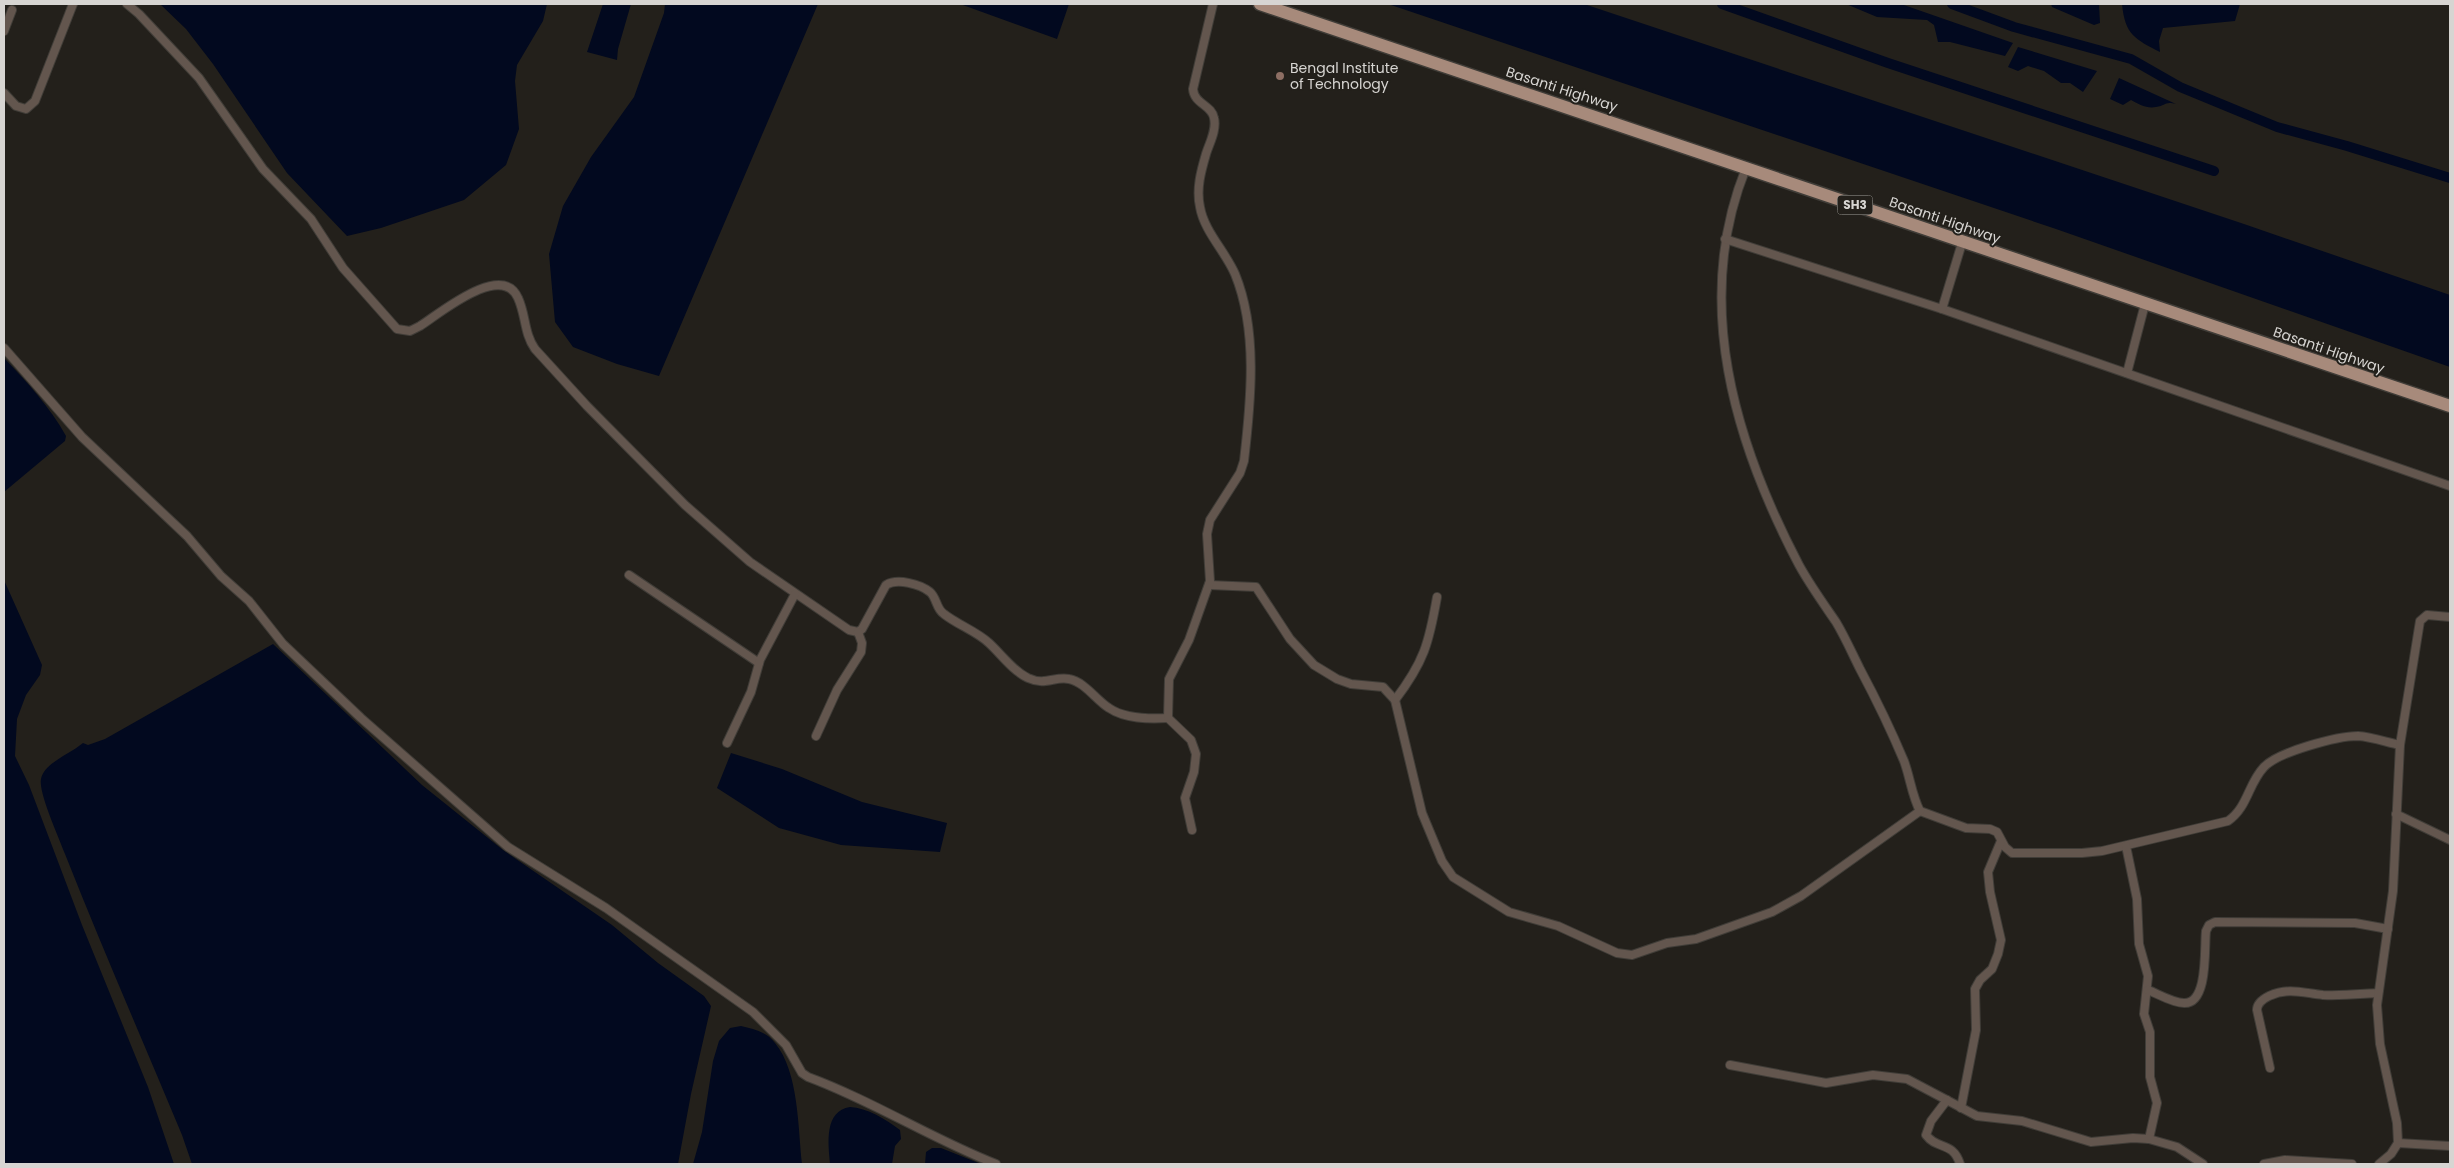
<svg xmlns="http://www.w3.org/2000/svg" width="2454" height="1168" font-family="Poppins,sans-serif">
	<rect width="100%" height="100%" fill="#23201b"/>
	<g fill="#02091f">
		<path d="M160,4h387l-4,17 -26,44 -2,16 4,48 -13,36 -42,35 -83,28 -34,8 -60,-63 -74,-109 -27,-35z"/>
		<path d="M603,4h28l-13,45 -1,11 -30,-8z"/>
		<path d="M665,4h153l-159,372 -42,-12 -44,-17 -18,-25 -6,-68 14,-48 28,-49 43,-60 30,-84z"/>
		<path d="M960,4h109l-12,35z"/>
		<path d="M1388,4h196l660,220 206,71v72l-394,-138z"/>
		<path d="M1846,4h55l112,39 -8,13 -55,-14h-12l-4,-17 -7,-5 -50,-3z"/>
		<path d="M2051,4h48l1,19 -6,2 -42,-18z"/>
		<path d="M2122,4h118l-5,17 -72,7 -4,13 1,11c-25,-13 -35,-17 -38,-48z"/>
		<path d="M2018,47l79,24 -14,21 -13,-9h-9l-17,-12 -16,-5 -10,5 -10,-4z"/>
		<path d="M2119,78l57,26c-12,-3 -10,2 -20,3 -9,2 -18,-3 -25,-7l-8,5 -13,-6z"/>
		<path d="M4,358c23,24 46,49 62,78l-1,5 -61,51z"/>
		<path d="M4,580l38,85 -2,10 -14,20 -9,24 -2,37 14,29 53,140 66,162 26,77h-170z"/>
		<path d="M273,644l149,141 81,65 109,75 46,38 46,33 7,10 -20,88 -13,70h-486l-10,-29c-39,-94 -80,-187 -117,-281 -5,-14 -27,-62 -24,-75 3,-16 29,-25 42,-36l5,2 17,-6z"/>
		<path d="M731,753l51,16 80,33 85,21 -7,29 -99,-7 -62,-17 -62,-40z"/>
		<path d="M741,1026c13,3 26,6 34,17 24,29 23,86 27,121h-109l9,-32 11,-71 6,-20 11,-13z"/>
		<path d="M850,1107c17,1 36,12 50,23l1,9 -6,7 -3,18h-62c-2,-21 -6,-53 20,-57z"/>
		<path d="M932,1148h9l40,16h-56l1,-12z"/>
	</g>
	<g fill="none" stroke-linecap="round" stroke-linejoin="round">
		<g stroke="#02091f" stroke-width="10">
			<path d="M1722,4l166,59 326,108"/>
			<path d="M1952,4l62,23 117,32 49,28 97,40 70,19 103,32"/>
		</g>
		<g stroke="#403d38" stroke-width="10">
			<g id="street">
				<path d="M127,4l12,10 60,64 64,91 48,50 32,49 54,61 13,2 10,-5c19,-12 82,-65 98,-28 8,17 6,36 17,51l52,57 98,99 65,57 99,68 9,2 4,-3 24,-44c11,-7 34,-1 44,7 7,6 6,17 14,22 14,11 32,17 45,29 13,12 23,27 39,35 17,8 27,-2 41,1 16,3 27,21 40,29 16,11 40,11 59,10"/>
				<path d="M4,31l8,-21"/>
				<path d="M4,93l12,13 10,3 9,-8 38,-97"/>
				<path d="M1746,168c-54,134 -11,275 53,397 11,20 24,38 37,57 9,15 16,31 24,47 16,30 31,61 44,92 6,16 8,35 16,50l46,17 24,1 7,3 8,15 7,6h70l20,-2 126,-30c20,-14 20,-37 36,-54 14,-15 73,-31 94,-31 14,1 28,6 42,9"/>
				<path d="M1725,239l217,70 508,177"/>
				<path d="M1942,309l20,-66"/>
				<path d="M4,348l78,89 105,99 34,40 28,25 34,43 78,74 147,129 98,61 147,104 33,33 16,28 6,4c65,24 124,62 188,87"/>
				<path d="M2127,373l18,-69"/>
				<path d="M629,575l130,88"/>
				<path d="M1209,585l47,2 34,52 24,26 23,14 14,5 32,3 12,13 27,113 20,48 11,16 56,35 49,14 59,27 15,2 35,-12 29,-4 76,-27 29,-16 119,-85"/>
				<path d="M1395,700c29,-38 34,-57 42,-103"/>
				<path d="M816,736l21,-46 24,-38 1,-9 -4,-11"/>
				<path d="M727,743l24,-51 9,-32 35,-66"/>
				<path d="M2396,814l54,26"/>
				<path d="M1192,830l-7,-32 9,-26 2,-18 -5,-14 -23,-22 1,-39 20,-39 21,-59 -3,-47 3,-14 30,-47 4,-12c7,-60 14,-131 -9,-187 -10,-23 -31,-43 -35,-67 -4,-18 1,-36 6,-53 3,-10 11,-24 8,-36 -2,-13 -20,-14 -21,-29l20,-85"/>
				<path d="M2126,846l11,53 2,45 9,32 -4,38 6,18v45l7,26 -8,36"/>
				<path d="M2148,990c10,4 25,13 36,13 25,1 20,-57 22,-72l3,-6 6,-3 140,1 33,6"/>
				<path d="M1730,1065l96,18 47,-8 34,4 70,37 45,5 69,21 42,-4 16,1 28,8 26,17"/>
				<path d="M2270,1068l-13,-58c0,-7 6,-11 12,-14 20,-9 34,-3 54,-1 18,1 37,-1 55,-2"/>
				<path d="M1947,1100l-16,21 -5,14c11,15 27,6 34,29"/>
				<path d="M1961,1108l15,-78 -1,-41 5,-9 12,-11 6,-15 3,-14 -11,-48 -2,-20 13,-31"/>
				<path d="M2398,1143l52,3"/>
				<path d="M2264,1164l21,-4 67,4"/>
				<path d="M2379,1164l12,-10 7,-11 -1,-20 -17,-79 -3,-39 16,-114 7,-146 20,-124 7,-6 23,2"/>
			</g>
		</g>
		<g stroke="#403d38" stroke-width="15">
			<path id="primary" d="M1260,4l1190,402"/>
		</g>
		<use href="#street" stroke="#63564e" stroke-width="8"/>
		<use href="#primary" stroke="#a78a7b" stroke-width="12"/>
	</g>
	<circle fill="#8d6e63" stroke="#23201b" stroke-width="2" cx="1280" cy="76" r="5"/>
	<g text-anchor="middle" stroke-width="4" stroke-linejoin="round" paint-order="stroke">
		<rect fill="#23201b" stroke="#a19f9b" stroke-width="1" x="1837.5" y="195.5" width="35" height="19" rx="4"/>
		<g font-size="12" font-weight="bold" fill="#d7d5d2">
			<text x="1855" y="209">SH3</text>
		</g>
		<g font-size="14" fill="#d7d5d2" stroke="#23201b" text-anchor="start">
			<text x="1290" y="73">Bengal Institute<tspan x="1290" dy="16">of Technology</tspan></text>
		</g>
		<g font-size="14" fill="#d7d5d2" stroke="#23201b">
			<text transform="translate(1562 89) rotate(18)" y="5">Basanti Highway</text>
			<text transform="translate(1945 220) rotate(19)" y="5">Basanti Highway</text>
			<text transform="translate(2329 350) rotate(19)" y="5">Basanti Highway</text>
		</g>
	</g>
	<rect width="2454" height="1168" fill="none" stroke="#d7d5d2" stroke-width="10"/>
</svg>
